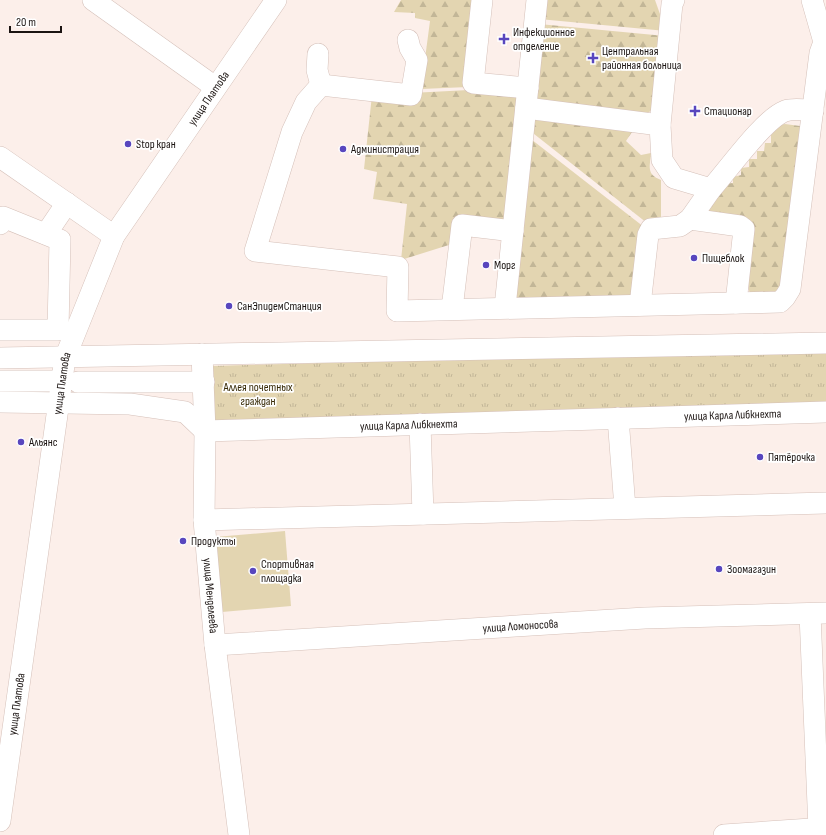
<svg xmlns="http://www.w3.org/2000/svg" width="826" height="835" font-family="'Sofia Sans Condensed',sans-serif">
	<defs>
		<pattern id="grass-tufts" width="24" height="20" patternUnits="userSpaceOnUse"><rect width="24" height="20" fill="#e3d5b1"/><path d="M3 7l-1-3M5 7V3M7 7l1-3M15 17l-1-3M17 17v-4M19 17l1-3" fill="none" stroke="#c2b697"/></pattern>
		<pattern id="forest-firs" width="22" height="20" patternUnits="userSpaceOnUse"><rect width="22" height="20" fill="#e3d5b1"/><path d="M5 1l3.5 6h-7zM16 11l3.5 6h-7z" fill="#c2b697"/></pattern>
	</defs>
	<rect width="100%" height="100%" fill="#fcefea"/>
	<path fill="url(#grass-tufts)" d="M826,350v58l-616,17v-59z"/>
	<g fill="url(#forest-firs)">
		<path d="M401,0h75l-8,87 -47,2 9,-68 -15,-3v-5l-21,-1z"/>
		<path d="M541,0h114l11,31 -127,-12z"/>
		<path d="M539,24l126,12 -9,71 -11,8 -111,-15z"/>
		<path d="M469,90l49,7 -10,125h-53l-3,22 -51,16 6,-56 -34,-5 4,-27 -13,-3 8,-74z"/>
		<path d="M536,117l98,12 -8,12 15,14 10,-2c-1,14 -5,21 10,27v41l-14,2 -118,-93z"/>
		<path d="M785,124l15,2 4,3 -20,155 -10,9h-24l-3,-8 7,-60 -2,-3 -43,-5 -5,-10 19,-23 10,-1v-6l8,-2v-7l8,-1v-8h8v-8h7l1,-8h6v-8l9,-10z"/>
		<path d="M527,136l117,91 -12,69 -117,4z"/>
	</g>
	<path fill="#e3d5b1" d="M285,531l6,75 -69,6 -7,-75z"/>
	<g fill="none" stroke-linecap="round" stroke-linejoin="round">
		<g stroke="#d5c0b9" stroke-width="22">
			<g id="minor">
				<path d="M93,0l122,87"/>
				<path d="M482,0l-9,83 55,5"/>
				<path d="M408,40l2,8 7,12 -6,35 -90,-10 -15,17 -14,30 -37,119 143,16 -1,44 383,-9 5,-5 5,-8 30,-236 4,-11 -12,-42"/>
				<path d="M318,54l-1,16 4,15"/>
				<path d="M526,108l134,17 2,35 12,18 37,11c17,-19 53,-70 74,-78 9,-3 20,-1 28,0"/>
				<path d="M660,125l12,-121 2,-4"/>
				<path d="M0,157l114,79"/>
				<path d="M690,219l50,7 4,3 -8,74"/>
				<path d="M0,224l3,-7 57,23 -2,90h-58"/>
				<path d="M46,234l21,-31"/>
				<path d="M640,305l8,-70 3,-6 29,-3 10,-7 21,-30"/>
				<path d="M505,307l32,-307"/>
				<path d="M452,309l10,-84 51,6"/>
				<path id="s1" d="M202,354l3,77 -1,89 11,125 24,190"/>
				<path d="M0,358l826,-15"/>
				<path d="M0,381h62"/>
				<path d="M78,382h126"/>
				<path id="s2" d="M0,402l130,2 55,8 20,19 621,-19"/>
				<path d="M618,418l7,90"/>
				<path d="M420,424l3,90"/>
				<path d="M204,520l622,-17"/>
				<path d="M810,614l9,215"/>
				<path id="s3" d="M215,645l430,-27 181,-5"/>
				<path id="s4" d="M0,821l65,-463 49,-122 162,-236"/>
				<path d="M724,835l102,-7"/>
			</g>
		</g>
		<use href="#minor" stroke="#fff" stroke-width="21"/>
	</g>
	<g fill="#5846be" stroke="#fff" stroke-width="1.5">
		<path d="M502 33h4v4h4v4h-4v4h-4v-4h-4v-4h4z"/>
		<path d="M591 52h4v4h4v4h-4v4h-4v-4h-4v-4h4z"/>
		<path d="M693 105h4v4h4v4h-4v4h-4v-4h-4v-4h4z"/>
		<circle cx="128" cy="144" r="4"/>
		<circle cx="343" cy="149" r="4"/>
		<circle cx="694" cy="258" r="4"/>
		<circle cx="486" cy="265" r="4"/>
		<circle cx="229" cy="306" r="4"/>
		<circle cx="21" cy="442" r="4"/>
		<circle cx="760" cy="457" r="4"/>
		<circle cx="183" cy="541" r="4"/>
		<circle cx="719" cy="569" r="4"/>
		<circle cx="253" cy="571" r="4"/>
	</g>
	<g text-anchor="middle" stroke-width="3.5" stroke-linejoin="round" paint-order="stroke">
		<g font-size="12" fill="#1b1412" stroke="#fff" text-anchor="start">
			<text x="513" y="36">Инфекционное<tspan x="513" dy="14">отделение</tspan></text>
			<text x="602" y="55">Центральная<tspan x="602" dy="14">районная больница</tspan></text>
			<text x="704" y="115">Стационар</text>
			<text x="136" y="148">Stop кран</text>
			<text x="351" y="153">Администрация</text>
			<text x="702" y="262">Пищеблок</text>
			<text x="494" y="269">Морг</text>
			<text x="237" y="310">СанЭпидемСтанция</text>
			<text x="29" y="446">Альянс</text>
			<text x="768" y="461">Пятёрочка</text>
			<text x="191" y="545">Продукты</text>
			<text x="261" y="568">Спортивная<tspan x="261" dy="14">площадка</tspan></text>
			<text x="727" y="573">Зоомагазин</text>
		</g>
		<g font-size="12" fill="#1b1412" stroke="#fff">
			<text dy="4" stroke="none"><textPath href="#s4" startOffset="766">улица Платова</textPath></text>
			<text dy="4" stroke="none"><textPath href="#s4" startOffset="442">улица Платова</textPath></text>
			<text dy="4" stroke="none"><textPath href="#s2" startOffset="741">улица Карла Либкнехта</textPath></text>
			<text dy="4" stroke="none"><textPath href="#s2" startOffset="417">улица Карла Либкнехта</textPath></text>
			<text dy="4" stroke="none"><textPath href="#s1" startOffset="242">улица Менделеева</textPath></text>
			<text dy="4" stroke="none"><textPath href="#s3" startOffset="306">улица Ломоносова</textPath></text>
			<text dy="4" stroke="none"><textPath href="#s4" startOffset="118">улица Платова</textPath></text>
		</g>
		<g font-size="12" fill="#362905" stroke="#fff">
			<text x="258" y="391">Аллея почетных<tspan x="258" dy="14">граждан</tspan></text>
		</g>
	</g>
	<path d="M10 26v6h51v-6" fill="none" stroke="#1b1412" stroke-width="2"/>
	<text x="16" y="26" font-size="12" fill="#1b1412" stroke="#ffffff" stroke-width="3" paint-order="stroke">20 m</text>
</svg>
